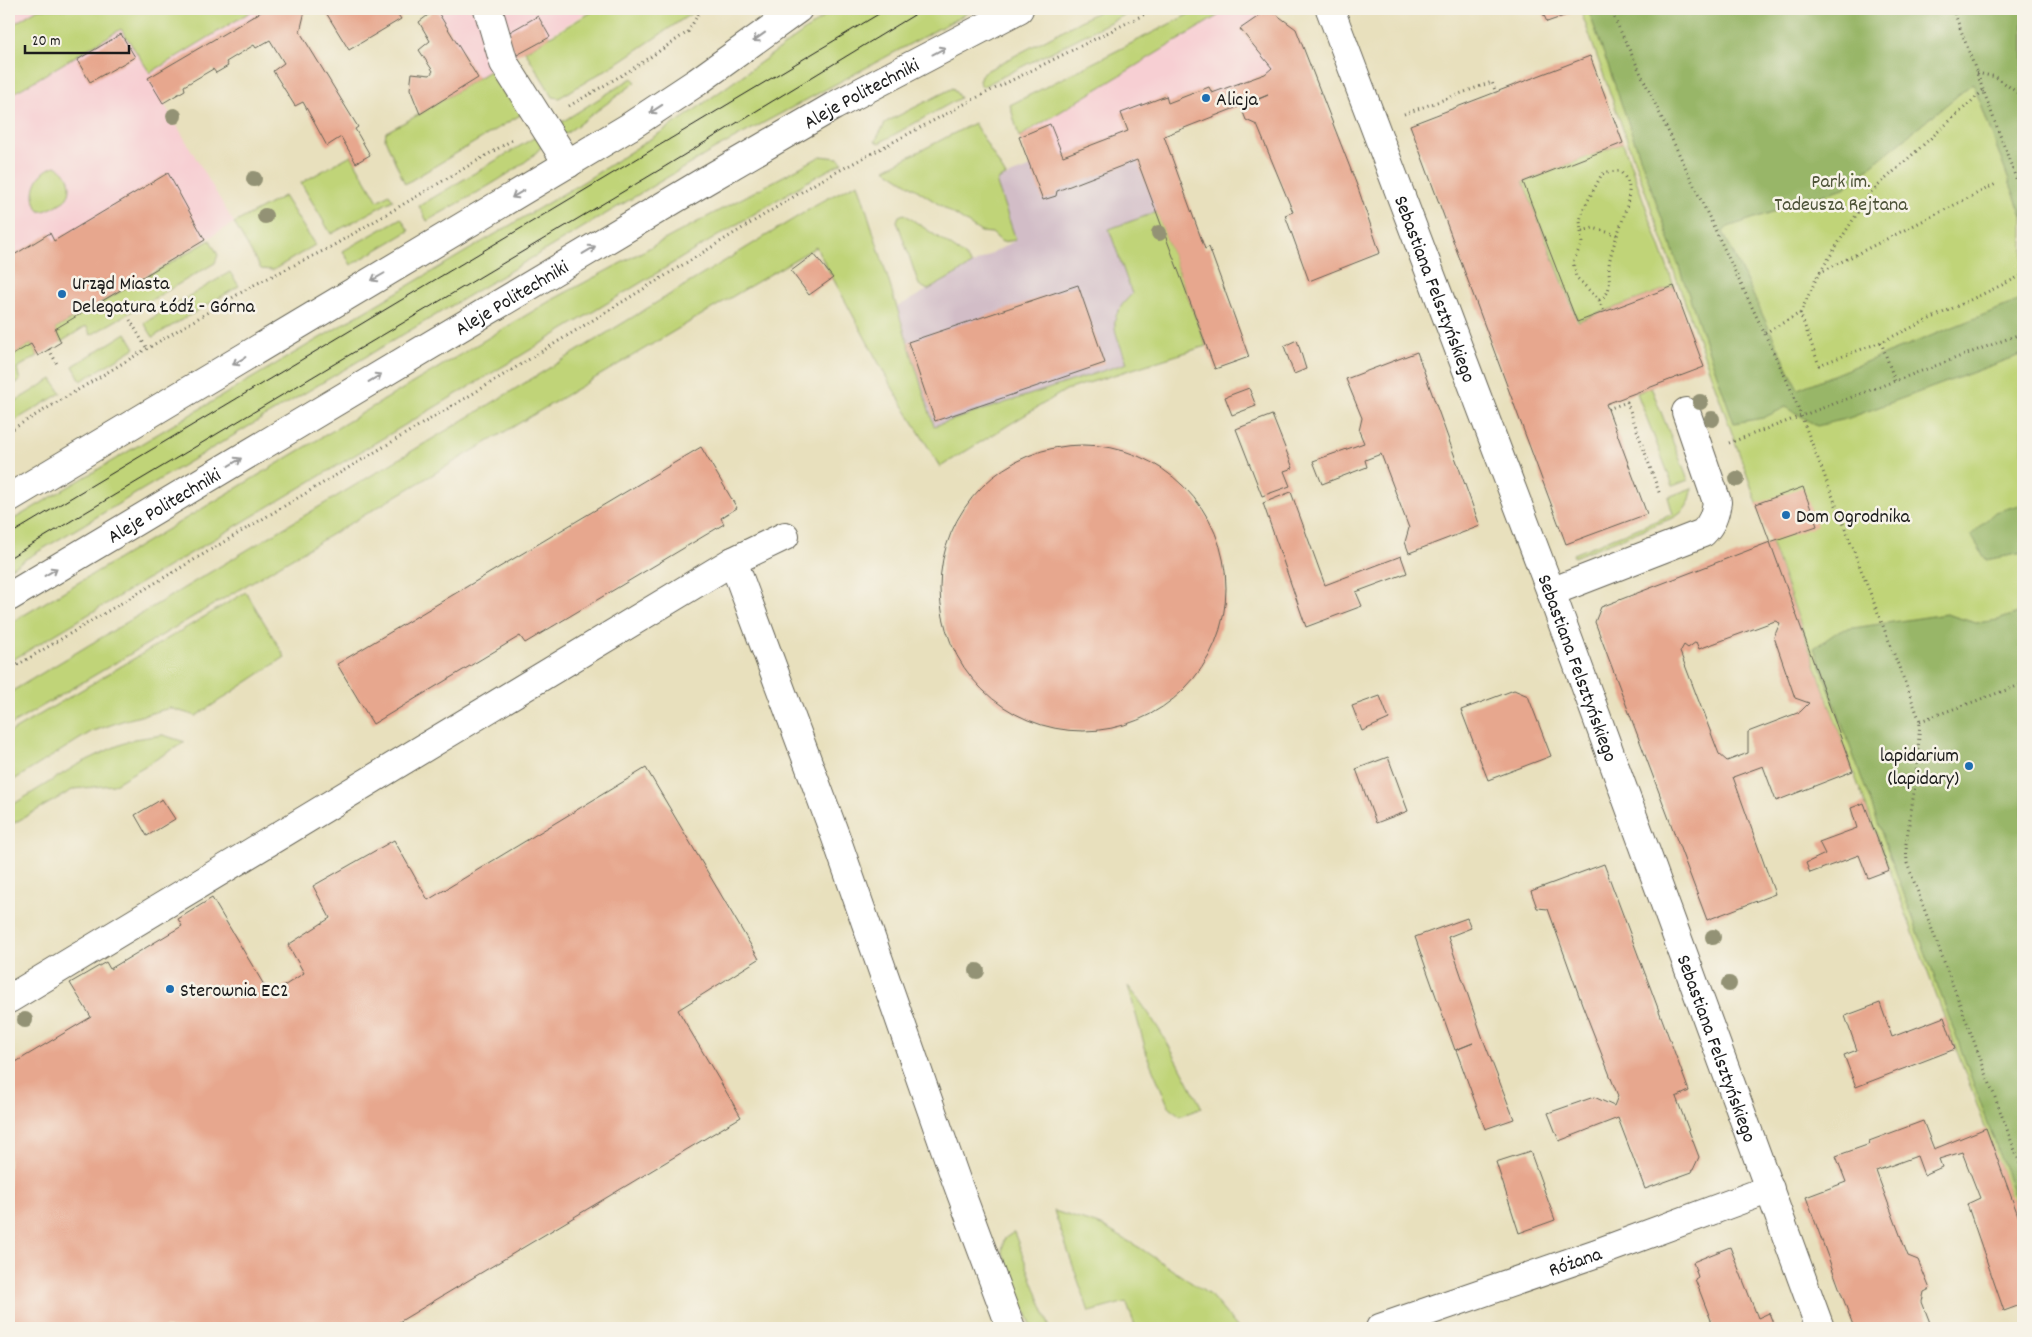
<svg xmlns="http://www.w3.org/2000/svg" width="2032" height="1337" font-family="Dekko,sans-serif">
	<rect width="100%" height="100%" fill="#f7f3e8"/>
	<filter id="ink" filterUnits="userSpaceOnUse"><feTurbulence type="fractalNoise" baseFrequency=".02" numOctaves="2"/><feDisplacementMap in="SourceGraphic" scale="10" xChannelSelector="R" yChannelSelector="G"/><feConvolveMatrix kernelMatrix="1 2 1 2 8 2 1 2 1" color-interpolation-filters="sRGB"/></filter>
	<filter id="wash" filterUnits="userSpaceOnUse"><feTurbulence type="fractalNoise" baseFrequency=".0096" numOctaves="4" result="noise"/><feDisplacementMap in="SourceGraphic" scale="20" xChannelSelector="R" yChannelSelector="G"/><feGaussianBlur stdDeviation="1.12" result="paint"/><feColorMatrix in="noise" values="0 0 0 0 0 0 0 0 0 0 0 0 0 0 0 0 0 1.4 0 .05"/><feComposite in="paint" operator="in"/></filter>
	<g filter="url(#wash)">
		<rect width="100%" height="100%" fill="#e8e0bd"/>
		<g fill="#f7cfd3">
			<path d="M9,9h257l-117,69 85,145 -179,106 6,13 -23,14 -8,-12 -21,13z"/>
			<path d="M436,9h157l-115,69z"/>
			<path d="M1229,9h39l28,20 19,48 -136,53 -52,2 -96,36 -12,-31z"/>
		</g>
		<path fill="#d2bdc7" d="M1128,131l78,215 -140,44 -126,77 -51,-85 -29,-54 156,-88 -19,-56 2,-5z"/>
		<g fill="#c0d478" stroke="#6e784a">
			<path d="M38,9h217l-105,64 -29,-44 -112,67v-69z"/>
			<path d="M597,9h101l-76,51 -63,38 -6,-1 -28,-46z"/>
			<path d="M835,9h140l-260,140 -706,420v-47l576,-341 101,-65z"/>
			<path d="M1103,9h33l-154,78 -3,-6 2,-6 7,-5z"/>
			<path d="M1199,9h30l-210,128 -9,-32z"/>
			<path d="M1580,9h443v1220l-170,-458z"/>
			<path d="M494,68l28,46 -117,70 -20,-45 1,-7 34,-18z"/>
			<path d="M632,78l4,4 -72,53 -7,-10z"/>
			<path d="M953,88l7,10 -81,45 -4,-2 11,-19z"/>
			<path d="M974,123l32,53 -7,3 -2,5 19,56 -14,2 -10,-9 -11,-1 -96,-63z"/>
			<path d="M537,136l6,8c-12,22 -91,62 -116,77l-8,-15z"/>
			<path d="M1623,143l51,143 -96,35 -55,-139z"/>
			<path d="M351,155l27,46 11,-7 4,6 -62,34 -30,-51z"/>
			<path d="M821,156l17,2 5,4 -38,21 -293,178 -503,301v-38l541,-323z"/>
			<path d="M55,166c13,4 19,20 12,32 -3,4 -9,6 -13,9 -6,2 -9,5 -15,4 -11,-17 -3,-39 16,-45z"/>
			<path d="M858,183l76,243 193,-63c-11,-32 -23,-42 5,-69l-23,-65 48,-17 49,134 -140,44 -126,77 -51,-85 -73,-135 -807,479v-33l478,-287 341,-208z"/>
			<path d="M284,196l31,49 -42,25 -12,-1 -27,-46z"/>
			<path d="M904,214l60,41 8,10 -44,25 -9,-5 -22,-64 2,-5z"/>
			<path d="M401,218l8,13 -58,34 -8,-14z"/>
			<path d="M210,240l8,15 -3,8 -124,72 -5,-9 -25,16 -6,-13z"/>
			<path d="M230,272l9,14 -86,51 -9,-14z"/>
			<path d="M126,333l9,15 -54,33 -8,-15z"/>
			<path d="M31,344l7,12 -21,12 3,13 -11,6v-30z"/>
			<path d="M52,379l9,14 -52,31v-19z"/>
			<path d="M1651,387l37,93 -15,6 -36,-93z"/>
			<path d="M1692,488c-1,14 -6,22 -17,29l-101,40 -1,-3 100,-40 -5,-17z"/>
			<path d="M246,592l39,65 -89,59 -26,-8 -48,13 -31,11 -82,51v-50z"/>
			<path d="M163,735l22,7 -72,43 -39,4 -65,37v-19l68,-42 33,-16 24,-10z"/>
			<path d="M1128,986c31,37 52,80 74,122l-22,8 -12,-11 -20,-47z"/>
			<path d="M1054,1211l48,15 38,22 71,48 27,32h-102l-10,-26 -37,10z"/>
			<path d="M1014,1232l36,96h-18l-30,-77 2,-12z"/>
		</g>
		<g fill="#98b668" stroke="#5a6942">
			<path d="M1588,9h435v210l-50,-136 -129,105 -116,39 -5,5 75,157 225,-90v55l-174,64 -32,8 -31,-19 -23,11 -29,5z"/>
			<path d="M2023,504v49l-37,7 -15,-25 24,-23z"/>
			<path d="M2023,611v608l-209,-571 26,-18 106,-16 30,9 22,-3z"/>
		</g>
		<g id="blocks">
			<g fill="#e7a78e" fill-rule="evenodd">
				<path d="M266,9h128l7,10 -52,31 -24,-39h-20l-5,21 58,95 -3,2 15,26 -14,8 -15,-26 -14,9 -24,-44 -8,4 -22,-35 11,-8 -14,-23 -14,8 -2,-3 -28,17 2,4 -12,7 -3,-4 -29,17 1,4 -22,13 -15,-25z"/>
				<path d="M436,9l42,69 -58,36 -10,-25 2,-16 18,2 3,-4 -14,-21 11,-9 -11,-19z"/>
				<path d="M1269,9l27,20 62,159 22,65 -71,28 -24,-66 8,-3 -36,-87 -11,-5 -5,-13 27,-12 -104,41 41,113 4,-2 40,110 -34,12 -78,-209 -80,31 -1,5 -13,4 -24,-63 31,-13 13,32 65,-25 -7,-18 45,-17 2,7 41,-16 3,6 53,-19 7,-6 -32,-39z"/>
				<path d="M1541,9h39l1,1 -34,12z"/>
				<path d="M538,16l12,21 -33,18 -11,-21z"/>
				<path d="M121,34l14,23 -45,25 -13,-22z"/>
				<path d="M1590,56l33,87 -100,39 54,140 97,-36 30,81 -98,37 41,110 -81,30 -156,-419z"/>
				<path d="M168,173l37,67 -150,89 6,13 -23,14 -7,-12 -22,13v-99l41,-25 4,8z"/>
				<path d="M814,254l19,24 -24,17 -18,-24z"/>
				<path d="M1078,285l27,78 -170,58 -27,-79z"/>
				<path d="M1297,340l9,29 -12,5 -10,-28z"/>
				<path d="M1417,352l63,174 -71,27 -4,-11 4,-14 -28,-74 -16,6 2,7 -45,17 -9,-23 51,-18 -5,-12 3,-13 -16,-39z"/>
				<path d="M1249,388l7,18 -24,9 -7,-18z"/>
				<path d="M1272,415l21,53 -9,3 6,15 -28,10 -26,-67z"/>
				<circle cx="1083" cy="588" r="143"/>
				<path d="M701,447l36,61 -16,10 3,6 -199,119 -5,-7 -147,88 -36,-60z"/>
				<path d="M1803,487l14,39 -47,16 -14,-38z"/>
				<path d="M1291,492l34,93 76,-29 6,17 -51,19 6,14 -56,21 -43,-124z"/>
				<path d="M1770,542l83,229 -77,30 -13,-35 -30,11 42,117 -68,26 -112,-298 6,-15zM1775,621l5,2 -6,14 21,61 14,5 -9,9 -52,20v21l-21,8 -8,-7 -39,-102 4,-7 4,3 8,-6 3,7z"/>
				<path d="M1514,690l14,6 23,60 -63,24 -27,-70z"/>
				<path d="M1380,696l9,23 -27,12 -10,-25z"/>
				<path d="M1388,757l20,54 -32,12 -20,-54z"/>
				<path d="M646,768l113,191 -81,51 63,107 -352,211h-380v-262l82,-49 -21,-34 36,-21 4,7 72,-43 -4,-7 34,-21 58,97 34,-22 -16,-28 42,-27 -17,-32 81,-46 34,60z"/>
				<path d="M162,799l13,20 -28,17 -12,-21z"/>
				<path d="M1864,803l25,67 -21,8 -9,-23 -49,18 -4,-10 19,-9 -6,-12 38,-14 -6,-20z"/>
				<path d="M1604,864l85,227 -13,6 23,60 -7,15 -47,17 -27,-71 -59,23 -11,-28 46,-16 20,9 4,-10 -36,-92 -34,-95 -11,-1 -6,-17z"/>
				<path d="M1467,918l4,10 -23,9 35,102 31,80 -29,10 -29,-79 17,-7 -18,7 -40,-113z"/>
				<path d="M1880,1003l12,34 52,-20 11,32 -99,38 -12,-32 13,-5 -12,-34z"/>
				<path d="M1923,1121l11,28 52,-21 37,101v75l-19,7 -37,-107 13,-6 -18,-46 -23,7 3,8 -18,8 -7,-19 -41,15 32,85 10,4 12,29 -6,3 -2,10 10,26h-78l-48,-131 40,-15 -10,-26 34,-12 -1,-3z"/>
				<path d="M1530,1151l25,69 -36,13 -23,-71z"/>
				<path d="M1730,1247l28,71 11,-5 6,15h-61l-19,-49 3,-2 -5,-15z"/>
			</g>
		</g>
	</g>
	<g filter="url(#ink)">
		<use href="#blocks" fill-opacity="0" stroke="#636154" stroke-width="1"/>
		<g fill="none" stroke-linecap="round" stroke-linejoin="round">
			<g stroke="#636154" stroke-width="30">
				<g id="minor">
					<path d="M488,9l16,54 64,101"/>
					<path id="s1" d="M1330,9l221,583 269,736"/>
					<path d="M733,561l102,274 121,345 55,148"/>
					<path d="M1551,592l152,-59c9,-9 12,-18 14,-31l-31,-90"/>
					<path d="M9,999l724,-438 52,-25"/>
					<path id="s2" d="M1380,1328l217,-75 173,-64"/>
				</g>
			</g>
			<g stroke="#636154" stroke-width="30">
				<g id="major">
					<path d="M9,498l620,-371 68,-45 101,-73"/>
					<path id="s3" d="M9,597l696,-416 129,-75 185,-97"/>
				</g>
			</g>
			<g stroke="#636154" stroke-width="3" stroke-dasharray="1 4" stroke-linecap="butt">
				<path d="M1181,9h1"/>
				<path d="M1610,9l180,378 130,334 -4,58 -10,65 1,19 116,309"/>
				<path d="M1953,9l70,188"/>
				<path d="M1977,73l19,4 27,20"/>
				<path d="M569,106l60,-35 59,-39 13,-23"/>
				<path d="M1404,114l88,-32 4,11"/>
				<path d="M1582,231l11,-3 24,7"/>
				<path d="M1820,272l50,-79 114,-103"/>
				<path d="M1599,300c17,-8 7,-26 11,-41 5,-23 17,-44 19,-67 1,-9 -4,-15 -9,-21l-12,1 -6,2 -18,34 -4,12 2,23 -9,19 3,15 23,23 5,12"/>
				<path d="M1800,313l19,52 62,-23 142,-67"/>
				<path d="M130,320l17,29"/>
				<path d="M1765,333l35,-20 19,-40 179,-90"/>
				<path d="M1881,342l14,39"/>
				<path d="M49,349l8,15"/>
				<path d="M1608,409l19,-7 33,93"/>
				<path d="M9,431l243,-145 77,-38 185,-109"/>
				<path d="M1729,443l294,-110"/>
				<path d="M9,670l470,-280 337,-207 158,-84 181,-90"/>
				<path d="M1920,721l103,-37"/>
			</g>
			<use href="#minor" stroke="#fff" stroke-width="28"/>
			<use href="#major" stroke="#fff" stroke-width="28"/>
			<g stroke="#1c1c1c" stroke-width="1">
				<path d="M9,535l878,-526"/>
				<path d="M9,558l647,-386 268,-163"/>
			</g>
		</g>
		<g fill="#939274">
			<circle cx="174" cy="116" r="8"/>
			<circle cx="254" cy="179" r="8"/>
			<circle cx="265" cy="216" r="8"/>
			<circle cx="1159" cy="233" r="8"/>
			<circle cx="1700" cy="402" r="8"/>
			<circle cx="1712" cy="419" r="8"/>
			<circle cx="1737" cy="479" r="8"/>
			<circle cx="1713" cy="937" r="8"/>
			<circle cx="977" cy="971" r="8"/>
			<circle cx="1729" cy="984" r="8"/>
			<circle cx="25" cy="1020" r="8"/>
		</g>
		<defs><path id="oneway-shaft" d="M-6 0H5M1.5-3L5.5 0L1.5 3" fill="none" stroke-width="1.6" stroke-linecap="round" stroke-linejoin="round" transform="scale(1.25)"/></defs>
		<g stroke="#999">
			<use href="#oneway-shaft" transform="translate(759 37) rotate(144)"/>
			<use href="#oneway-shaft" transform="translate(939 51) rotate(-28)"/>
			<use href="#oneway-shaft" transform="translate(656 109) rotate(147)"/>
			<use href="#oneway-shaft" transform="translate(518 194) rotate(149)"/>
			<use href="#oneway-shaft" transform="translate(589 250) rotate(-31)"/>
			<use href="#oneway-shaft" transform="translate(378 277) rotate(150)"/>
			<use href="#oneway-shaft" transform="translate(239 361) rotate(149)"/>
			<use href="#oneway-shaft" transform="translate(375 378) rotate(-31)"/>
			<use href="#oneway-shaft" transform="translate(235 462) rotate(-31)"/>
			<use href="#oneway-shaft" transform="translate(51 572) rotate(-31)"/>
		</g>
	</g>
	<g fill="#1f6fb2" stroke="#f7f3e8" stroke-width="2">
		<circle cx="1206" cy="98" r="5"/>
		<circle cx="62" cy="294" r="5"/>
		<circle cx="1786" cy="515" r="5"/>
		<circle cx="1969" cy="766" r="5"/>
		<circle cx="170" cy="989" r="5"/>
	</g>
	<g text-anchor="middle" stroke-width="5" stroke-linejoin="round" paint-order="stroke">
		<g font-size="20" fill="#1c1c1c" stroke="#f7f3e8">
			<text dy="7" stroke="none"><textPath href="#s3" startOffset="990">Aleje Politechniki</textPath></text>
			<text dy="7" stroke="none"><textPath href="#s1" startOffset="299">Sebastiana Felsztyńskiego</textPath></text>
			<text dy="7" stroke="none"><textPath href="#s3" startOffset="585">Aleje Politechniki</textPath></text>
			<text dy="7" stroke="none"><textPath href="#s3" startOffset="180">Aleje Politechniki</textPath></text>
			<text dy="7" stroke="none"><textPath href="#s1" startOffset="704">Sebastiana Felsztyńskiego</textPath></text>
			<text dy="7" stroke="none"><textPath href="#s1" startOffset="1109">Sebastiana Felsztyńskiego</textPath></text>
			<text dy="7" stroke="none"><textPath href="#s2" startOffset="206">Różana</textPath></text>
		</g>
		<g font-size="20" fill="#1c1c1c" stroke="#f7f3e8" text-anchor="start">
			<text x="1216" y="105">Alicja</text>
			<text x="72" y="289">Urząd Miasta<tspan x="72" dy="23">Delegatura Łódź - Górna</tspan></text>
			<text x="1796" y="522">Dom Ogrodnika</text>
			<text x="1959" y="761" text-anchor="end">lapidarium<tspan x="1959" dy="23">(lapidary)</tspan></text>
			<text x="180" y="996">Sterownia EC2</text>
		</g>
		<g font-size="20" fill="#4d5338" stroke="#f7f3e8">
			<text x="1841" y="187">Park im.<tspan x="1841" dy="23">Tadeusza Rejtana</tspan></text>
		</g>
	</g>
	<rect width="2032" height="1337" fill="none" stroke="#f7f3e8" stroke-width="30"/>
	<path d="M25 45v8h104v-8" fill="none" stroke="#1c1c1c" stroke-width="2.5"/>
	<text x="32" y="45" font-size="15" fill="#1c1c1c" stroke="#f7f3e8" stroke-width="4" paint-order="stroke">20 m</text>
</svg>
